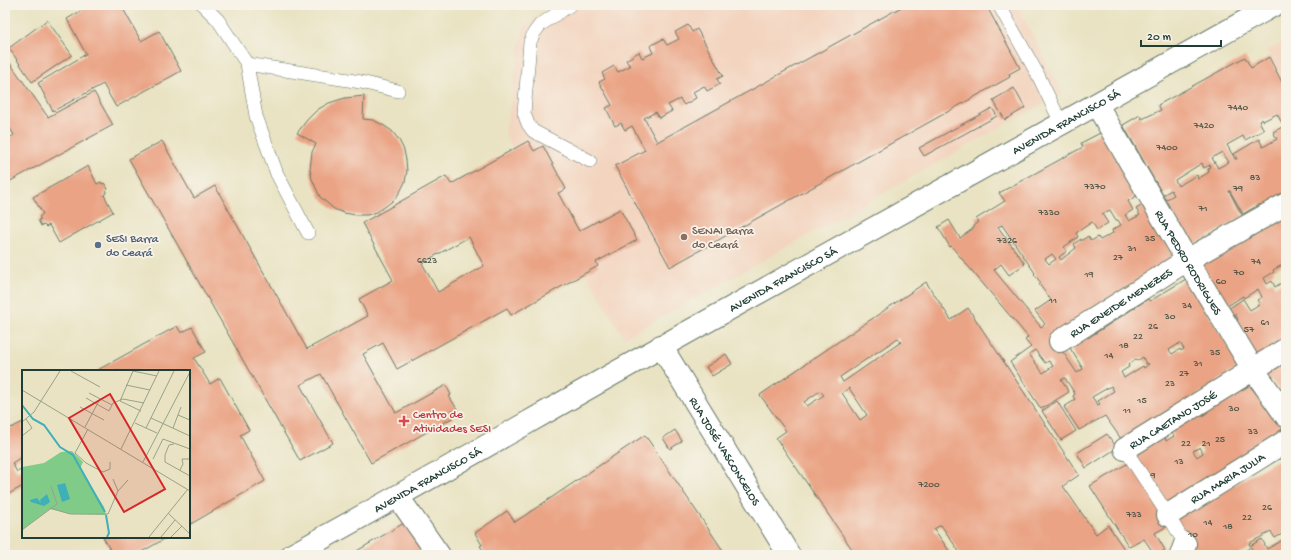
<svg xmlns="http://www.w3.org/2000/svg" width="1291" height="560" font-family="'Gochi Hand',sans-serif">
	<rect width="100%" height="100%" fill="#f7f3e8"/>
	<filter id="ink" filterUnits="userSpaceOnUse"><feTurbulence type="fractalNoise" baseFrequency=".025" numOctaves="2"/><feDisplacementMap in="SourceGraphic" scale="8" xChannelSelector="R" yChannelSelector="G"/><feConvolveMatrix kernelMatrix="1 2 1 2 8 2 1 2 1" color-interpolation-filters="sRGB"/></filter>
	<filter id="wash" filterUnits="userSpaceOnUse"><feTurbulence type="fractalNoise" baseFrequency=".012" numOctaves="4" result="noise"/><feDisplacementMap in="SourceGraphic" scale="16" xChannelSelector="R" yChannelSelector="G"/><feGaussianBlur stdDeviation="0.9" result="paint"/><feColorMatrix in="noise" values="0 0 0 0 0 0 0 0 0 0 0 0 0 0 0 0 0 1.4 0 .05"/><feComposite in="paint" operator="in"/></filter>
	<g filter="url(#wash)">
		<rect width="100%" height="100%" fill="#e9e3c3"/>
		<g fill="#f3d4bf">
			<path d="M557,5h460l45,88 -438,245 -119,-203 18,-108z"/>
			<path d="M1286,41v46l-20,-36z"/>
		</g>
		<g id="blocks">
			<g fill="#eaa384" fill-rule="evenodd">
				<path d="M91,5h30l20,36 18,-10 22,40 -65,36 -13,-23 -50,27 -15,-28 48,-29 -19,-35z"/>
				<path d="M905,5h81l34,63 -11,6 1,3 -340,190 -55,-101 30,-16 -13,-24 -7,4 -4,-7 -6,3 -9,-18 6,-3 -13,-23 6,-3 -3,-6 12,-7 4,6 12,-6 -4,-6 13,-8 3,6 11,-5 -3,-7 13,-7 4,6 12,-6 -4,-7 13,-7 4,7 5,-3 26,47 -6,3 3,5 -13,7 -3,-5 -11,6 3,6 -12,7 -4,-6 -12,6 4,6 -13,7 -3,-6 -12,6 13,24z"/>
				<path d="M47,20l25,35 -40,27 -23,-34z"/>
				<path d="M5,56l43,61 46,-25 19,33 -108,59v-43l9,-6 -9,-15z"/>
				<path d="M1245,57l6,11 18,-11 17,33v31l-4,2 -5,-9 -14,7 -1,-2 -3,2 5,9 -19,10 -2,-4 -16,9 8,14h2l-3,-5 25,-15 4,8 14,-8 -4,-7 11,-6 2,4v65l-23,13 -3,-4 -17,10 -13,-23h-1l14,26 -51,29 -27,-46 9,-5 -3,-5 -8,5 -40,-70 17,-10 2,4 19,-9 -3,-5zM1222,152l7,10 -11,6 -6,-10zM1202,163l2,5 6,-3 1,2 -3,2 1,3 -11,7 -1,-4 -19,11 -3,-6z"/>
				<path d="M1014,88l11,20 -20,12 -12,-20z"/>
				<path d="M364,96l-1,23 10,1 10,5 9,6 7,9 5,10 2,10 1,11 -2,11 -4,8 -6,9 -9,7 -9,6 -10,3h-11l-12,-2 -10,-4 -14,-12 -8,-18 -2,-9 2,-18 4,-8 -19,-11 10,-13 10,-10 12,-7 16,-5z"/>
				<path d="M992,108l5,8 -73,40 -5,-8z"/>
				<path d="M1102,132l36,63 -10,6 5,9 -8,5 4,6 11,-6 -4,-6 8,-5 32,55 -123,78 24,36 6,-4 -13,-21 17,-11 1,1 60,-39 2,2 36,-22 55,87 -117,77 -19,-27 -26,14 -15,-23 11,-7 -2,-4 2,-2 -10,-16 -4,2 8,12 -28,17 -31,-47 21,-15 -6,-7 3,-3 -77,-91 -1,1 -12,-20 11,-7 11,18 14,-10 -1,-2 5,-4 -2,-3 29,-18 -6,-8 84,-46 -2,-4zM1110,210l6,10h2l3,5 -9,5 1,3 -13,7 -2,-3 -7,4 -3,-5 -7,5v-2l-7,5 2,4 -15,12 -2,-3 8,-6 -3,-4 14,-10 -2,-4 16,-11 5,8 11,-7 -6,-9zM1002,225l33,48 -1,1 7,9 -2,1 12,16 -16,11 10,13 -4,3 -47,-57 7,-6 8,11 16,-11 -27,-37zM1052,254l4,5 -7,5 -4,-5zM1180,343l4,6 -3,2 -1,-2 -8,5 -3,-4zM1035,350l10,13 4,-2 4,5 -10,7 -14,-19zM1143,357l3,7 2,-1 1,1 -5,4 -1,-2 -19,12 -3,-6 8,-5 -1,-2 8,-6 1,2zM1111,386l3,5 -16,10 2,3 -2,1 -6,-8z"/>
				<path d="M162,141l32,57 21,-12 92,163 61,-33 -9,-17 34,-19 -31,-57 84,-47 5,8 77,-43 6,10 9,-5 23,43 -8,4 21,38 41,-22 17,31 -41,22 2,4 -87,49 -4,-7 -110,61 -14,-26 -20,11 33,59 50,-28 5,10 -2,1 8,13 -6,3 3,5 -83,46 -50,-89 -21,11 33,58 -33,18 -171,-302zM469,237l15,29 -46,26 -16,-29z"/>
				<path d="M88,166l9,18 4,-2 1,2 2,-1 4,6 -2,2v2l-2,2 9,17 -54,31 -10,-18 -3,2 -2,-2 -3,1 -3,-6 3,-1 -2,-2 4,-3 -10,-17z"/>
				<path d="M1286,215v48l-13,7 1,2 -10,6 3,6 5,-3 3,6 11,-7v61l-30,19 -23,-36 5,-4 -3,-6 -3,2 -4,-7 15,-10 7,11 10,-6 -3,-4 5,-3 -4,-8 -14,9 -1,-2 -17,11 -26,-43z"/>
				<path d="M926,282l25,38 17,-12 111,167 -16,11 33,48 12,-9 20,30h-171l3,-2 -19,-28 -7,4 18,26h-96l-80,-117 10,-7 -26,-36zM898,338l3,4 -58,40 -3,-5zM849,388l18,27 -7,5 -18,-27zM820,391l4,4 -17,11 -3,-4z"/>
				<path d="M177,326l4,7 11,-6 14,25 -12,6 16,26 10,-6 29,52 -9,5 25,46 -76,44v-154h-93z"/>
				<path d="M726,354l6,10 -20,12 -6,-9z"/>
				<path d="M1286,357v42l-21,-26z"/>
				<path d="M1249,385l35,42 -12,11 -104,73 -37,-57 34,-17 1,4 8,-5 -4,-6 27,-19 4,6 7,-5 -1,-2 31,-23 4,4zM1200,447l3,6 -6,4 -4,-6z"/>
				<path d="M1057,401l19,30 -15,9 -19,-29z"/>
				<path d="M5,418l6,10 12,-6v34l-11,7 5,9 6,-3v17l-18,10z"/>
				<path d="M675,430l7,11 -12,8 -7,-11z"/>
				<path d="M1107,434l10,14 -31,20 -9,-15z"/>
				<path d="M645,435l81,120h-239l-7,-9 2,-1 -7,-12 32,-22 8,11z"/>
				<path d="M1286,455v77l-11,6 -4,-6 -22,11 1,3 12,-7 5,10 19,-11v17h-31l-4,-8 -12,7 1,1h-45l-24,-38 33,-15z"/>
				<path d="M1130,462l41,62 -16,9 10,17 -8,5h-2l-11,-16 -15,8 -39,-61z"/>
				<path d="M404,523l21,32h-75z"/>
				<path d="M103,537h65l-32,18h-23z"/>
			</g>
		</g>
	</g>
	<g filter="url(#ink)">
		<use href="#blocks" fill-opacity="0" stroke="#676" stroke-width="1"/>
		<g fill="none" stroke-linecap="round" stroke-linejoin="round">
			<g stroke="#676" stroke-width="14">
				<g id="lane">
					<path d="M203,5l15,15 29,44 9,52 21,58 31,59"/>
					<path d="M570,5l-30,20 -6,8 -4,9 -6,71 4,11 5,7 57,30"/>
					<path d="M999,5l39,70 24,50"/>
					<path d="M247,64l114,18 37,9"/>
					<path d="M1125,449l43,66 17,29"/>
				</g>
			</g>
			<g stroke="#676" stroke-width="24">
				<g id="street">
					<path id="s1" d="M1097,105l90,155 66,109 33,47"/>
					<path id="s2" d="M1060,341l127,-81 99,-56"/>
					<path id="s3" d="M661,346l128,209"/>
					<path id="s4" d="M1125,449l161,-100"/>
					<path d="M398,497l41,58"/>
					<path id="s5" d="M1168,515l118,-74"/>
					<path d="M1181,555l4,-11"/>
				</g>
			</g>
			<g stroke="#676" stroke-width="24">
				<g id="secondary">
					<path id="s6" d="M292,555c124,-68 246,-139 369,-208 204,-115 409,-227 613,-342"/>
				</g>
			</g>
			<use href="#lane" stroke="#fff" stroke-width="13"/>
			<use href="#street" stroke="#fff" stroke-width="22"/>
			<use href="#secondary" stroke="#fff" stroke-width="22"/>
		</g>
	</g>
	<circle fill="#8d6e63" stroke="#f7f3e8" stroke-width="1.5" cx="684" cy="237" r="4"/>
	<circle fill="#5c6f8a" stroke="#f7f3e8" stroke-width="1.5" cx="98" cy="245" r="4"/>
	<path fill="#e0444e" stroke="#f7f3e8" stroke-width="1.5" d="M402 415h4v4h4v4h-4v4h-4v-4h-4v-4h4z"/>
	<g text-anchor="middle" stroke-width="3.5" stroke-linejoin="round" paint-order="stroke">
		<g font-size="10" fill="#525648">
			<text x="1238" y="110">7440</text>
			<text x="1204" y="128">7420</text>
			<text x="1167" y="150">7400</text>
			<text x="1255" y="180">83</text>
			<text x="1095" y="189">7370</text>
			<text x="1238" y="191">79</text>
			<text x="1203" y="211">71</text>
			<text x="1049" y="215">7330</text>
			<text x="1150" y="241">35</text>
			<text x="1007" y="243">7326</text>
			<text x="1132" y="251">31</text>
			<text x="1118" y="260">27</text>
			<text x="427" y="263">6623</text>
			<text x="1256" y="264">74</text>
			<text x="1239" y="275">70</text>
			<text x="1089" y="277">19</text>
			<text x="1221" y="284">60</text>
			<text x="1053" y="303">11</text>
			<text x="1187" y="308">34</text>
			<text x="1170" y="319">30</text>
			<text x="1265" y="325">61</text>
			<text x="1153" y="329">26</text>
			<text x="1249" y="332">57</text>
			<text x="1138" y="339">22</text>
			<text x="1124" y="348">18</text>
			<text x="1215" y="355">35</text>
			<text x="1109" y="358">14</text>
			<text x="1198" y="366">31</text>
			<text x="1184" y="376">27</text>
			<text x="1170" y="386">23</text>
			<text x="1142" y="403">15</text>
			<text x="1234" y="411">30</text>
			<text x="1127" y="413">11</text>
			<text x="1253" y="434">33</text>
			<text x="1220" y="442">25</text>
			<text x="1186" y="446">22</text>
			<text x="1206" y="446">21</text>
			<text x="1179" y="464">13</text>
			<text x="1153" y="478">9</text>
			<text x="929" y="487">7200</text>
			<text x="1267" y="510">26</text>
			<text x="1134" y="517">733</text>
			<text x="1247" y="520">22</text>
			<text x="1208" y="525">14</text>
			<text x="1228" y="529">18</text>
			<text x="1193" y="537">10</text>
		</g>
		<g font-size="12" fill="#1f3d34" stroke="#f7f3e8">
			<text dy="4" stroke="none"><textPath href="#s6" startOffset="887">AVENIDA FRANCISCO SÁ</textPath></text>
			<text dy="4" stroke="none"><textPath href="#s1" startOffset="182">RUA PEDRO RODRIGUES</textPath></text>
			<text dy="4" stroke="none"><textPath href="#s6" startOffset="563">AVENIDA FRANCISCO SÁ</textPath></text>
			<text dy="4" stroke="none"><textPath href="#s2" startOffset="72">RUA ENEIDE MENEZES</textPath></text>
			<text dy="4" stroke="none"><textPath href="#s4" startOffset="56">RUA CAETANO JOSÉ</textPath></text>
			<text dy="4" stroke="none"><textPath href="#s3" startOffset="123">RUA JOSÉ VASCONCELOS</textPath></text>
			<text dy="4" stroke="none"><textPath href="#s5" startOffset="70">RUA MARIA JULIA</textPath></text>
			<text dy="4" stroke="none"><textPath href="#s6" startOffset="155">AVENIDA FRANCISCO SÁ</textPath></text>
		</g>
		<g font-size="12" fill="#785e54" stroke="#f7f3e8" text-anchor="start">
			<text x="692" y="234">SENAI Barra<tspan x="692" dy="14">do Ceará</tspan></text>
		</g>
		<g font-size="12" fill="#4e5e75" stroke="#f7f3e8" text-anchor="start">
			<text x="106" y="242">SESI Barra<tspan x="106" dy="14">do Ceará</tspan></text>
		</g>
		<g font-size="12" fill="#be3a42" stroke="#f7f3e8" text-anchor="start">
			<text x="413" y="418">Centro de<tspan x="413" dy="14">Atividades SESI</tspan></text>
		</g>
	</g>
	<g transform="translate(22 370)">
		<rect width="168" height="168" fill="#e9e3c3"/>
		<path d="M50,81l11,11 -3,7 24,38 2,8 -36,-1 -20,-5 -28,21v-63l22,-4 17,-11z" fill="#81cb88"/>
		<path d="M43,113l5,16 -8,3 -5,-17zM25,124l3,8 -6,4 -13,-4 -1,-2 7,-2 4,5 -1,-3z" fill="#3fafb8"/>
		<path fill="none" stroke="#3fafb8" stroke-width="2" d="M0,35l11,14 11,6 16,22 13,8 32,57M84,145l3,18 -2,4"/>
		<path fill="none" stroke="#98a18a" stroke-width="1" d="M49,1l29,16M111,1l24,5M104,15l24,5M0,20l168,101M67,23l23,12M64,28l23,13 4,-8 10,-4 21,4M98,31l13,-30M98,31l21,10M58,37l24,13M156,45l12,5M129,48l39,18M0,52l12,-10 26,-41M113,53l22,10M63,57l15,-28M124,58l28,-57M151,58l8,-21M66,59l-13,24 11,10 17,9 7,-3v-7M0,66l10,-8 -6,-9M152,74l-5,1 -4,10v7l25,14M99,79l38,-78M131,89l10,-20 27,10M121,92l47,-90M158,100l3,-6 -1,-5h8M91,109l5,12M28,138l20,6h38l10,-23 10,-11M146,143l22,21M0,160l35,-26 -6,-18M127,167l39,-48M139,167l14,-17M149,167l11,-11"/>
		<path fill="#d62828" fill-opacity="0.15" stroke="#d62828" stroke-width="2" d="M88,24l55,95 -41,23 -55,-94z"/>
		<rect width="168" height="168" fill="none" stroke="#1f3d34" stroke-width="2"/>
	</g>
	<rect width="1291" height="560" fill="none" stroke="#f7f3e8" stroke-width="20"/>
	<path d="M1141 40v6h80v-6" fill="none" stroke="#1f3d34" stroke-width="2"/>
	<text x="1147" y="40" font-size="12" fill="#1f3d34" stroke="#f7f3e8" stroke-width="3" paint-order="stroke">20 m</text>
</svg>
